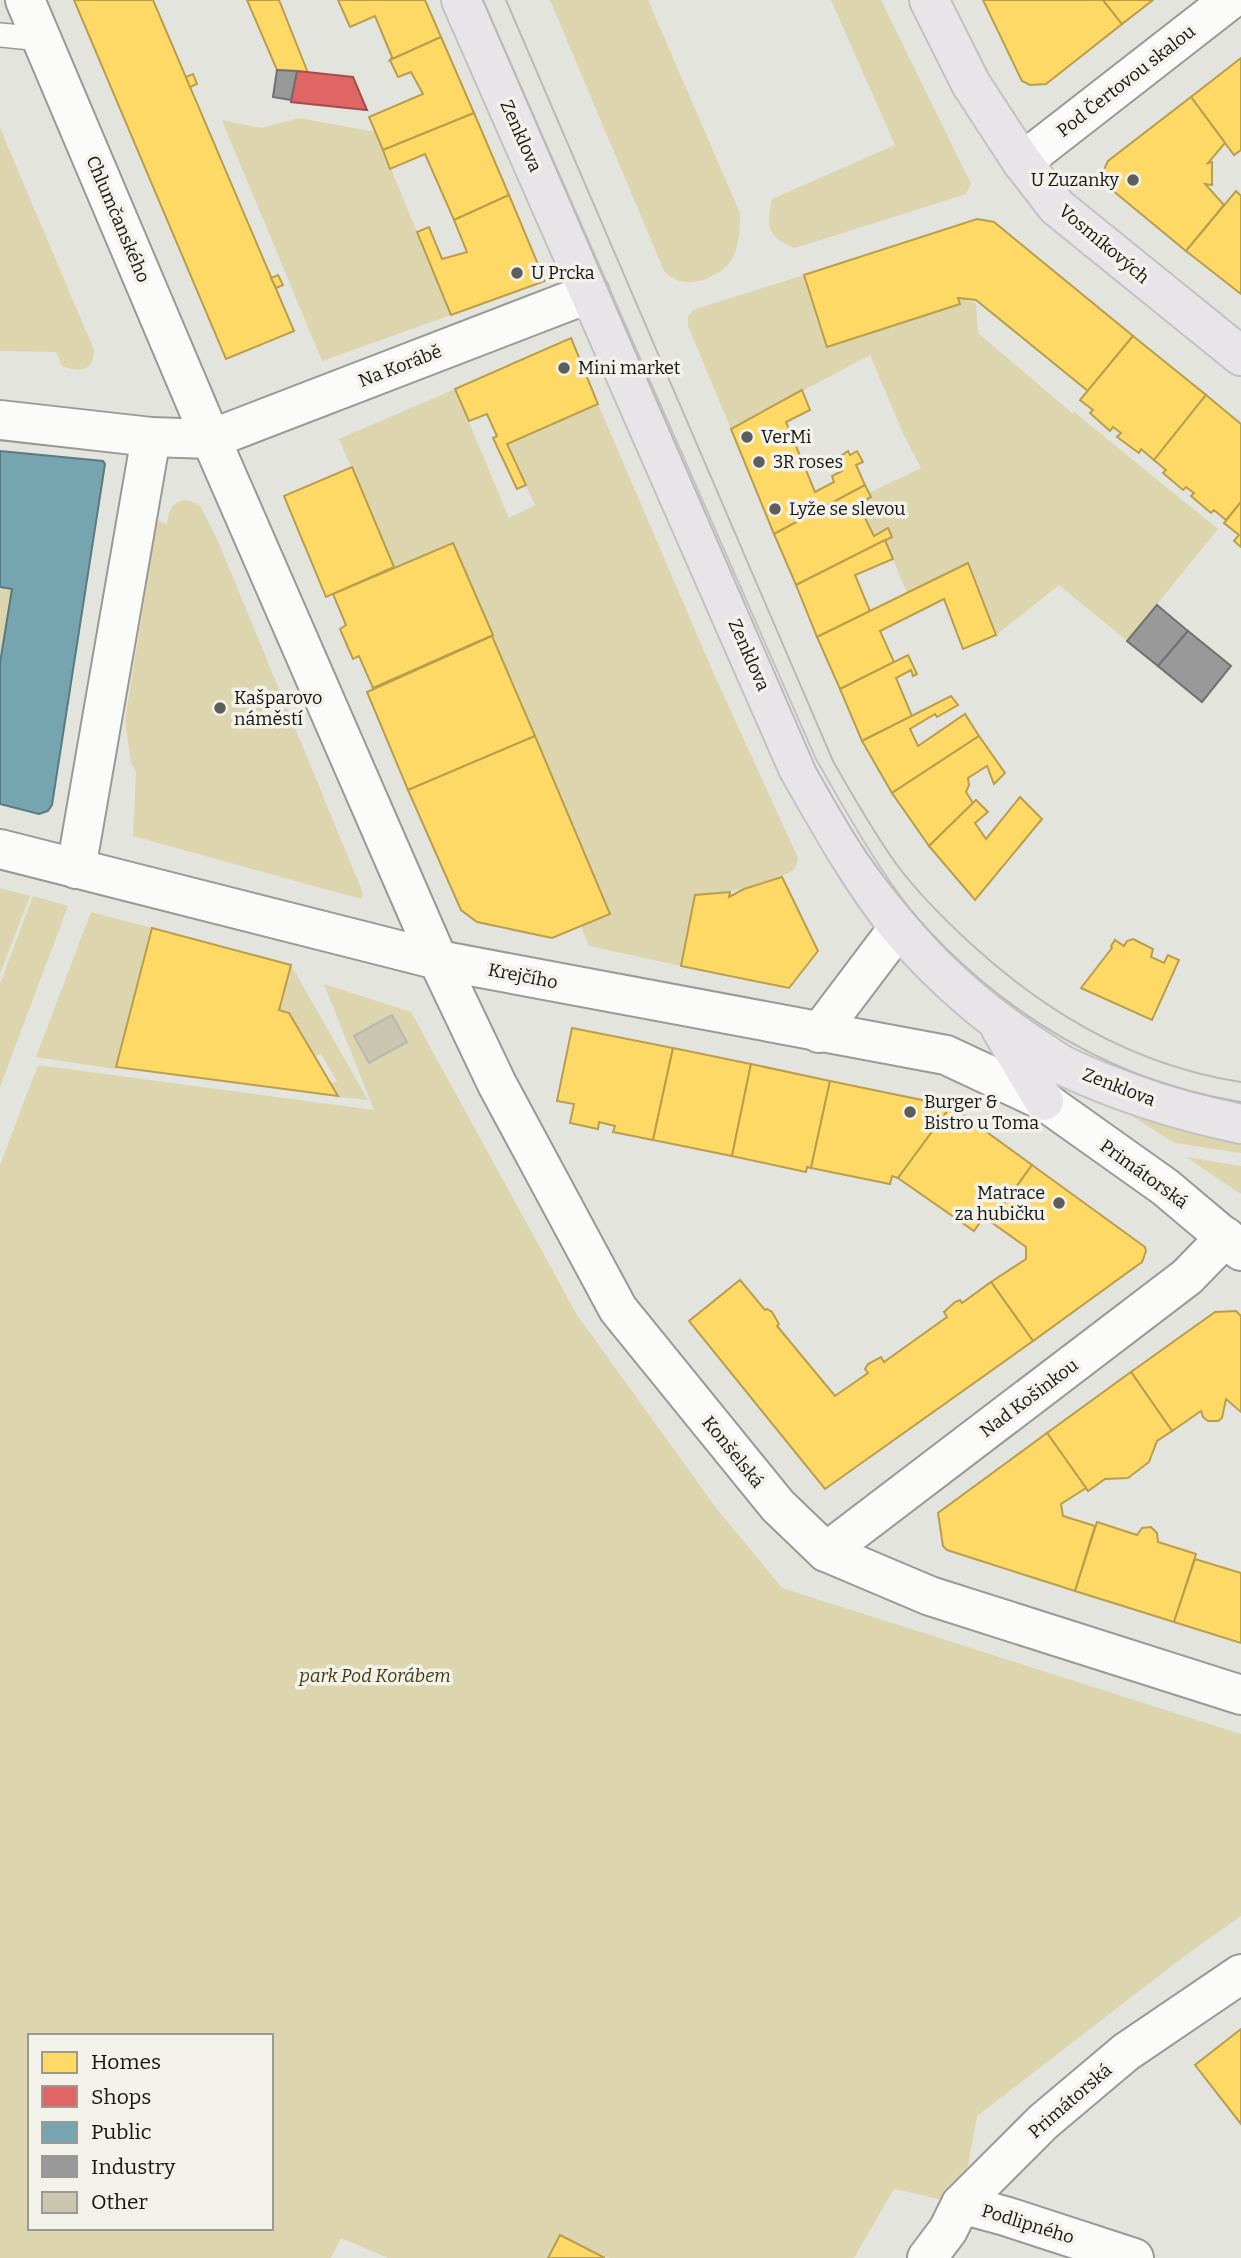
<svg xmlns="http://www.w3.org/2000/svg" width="1241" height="2258" font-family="Bitter,serif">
	<rect width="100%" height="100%" fill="#e4e4df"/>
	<g fill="#dcd5ae" fill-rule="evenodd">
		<path d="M550,0h98l92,213c0,15 0,30 -7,44 -8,17 -36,29 -53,24 -5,-1 -11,-6 -15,-8z"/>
		<path d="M831,0h50l90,184 -5,10 -171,54c-28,-11 -29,-21 -23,-49l123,-54z"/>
		<path d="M299,118l77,14 75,183 -129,46 -100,-241 39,8z"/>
		<path d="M0,128l94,222c0,22 -15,23 -32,16l-6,-14 -56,-1z"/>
		<path d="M804,275l23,72 133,-42 -2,-7 18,5 2,30 94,80 2,-1 144,117 -91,112 -68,-56 -63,50 -28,-72 -61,30 -22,-53 7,-3 -3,-8 -15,7 -16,-32 13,-7 -2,-4 52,-25 -19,-37 -32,-76 -139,74 -43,-103v-9l5,-7z"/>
		<path d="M455,389l54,129 26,-13 -28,-61 91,-40 115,268 85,186 -3,11c-30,18 -65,23 -99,26l-15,71 -92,-20 -8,-20 29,-12 -157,-371 -59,24 -55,-128z"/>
		<path d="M187,500l13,5 18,36 145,352 -2,6 -228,-63 3,-64 -5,-9 -6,-43 32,-200 10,4c2,-14 4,-23 20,-24z"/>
		<path d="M0,587l12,2 -12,74z"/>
		<path d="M0,888l30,8 -30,78z"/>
		<path d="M33,896l35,10 -68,181v-103z"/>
		<path d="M91,912l61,16 -37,141 -79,-12z"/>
		<path d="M291,965l77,135 -29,-3 -8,-13 6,-3 -16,-27 -6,2 -26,-42 -10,-4z"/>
		<path d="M324,984l87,28 166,303 140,194 65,79 459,146v182l-55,39 -209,161 -16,88 -67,-15 -40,69h-245l-49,-23 -13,23h-159l-47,-20 -10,20h-331v-1093l38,-100 336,45zM392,1015l15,25 -1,3 -37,20 -15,-27zM30,2036h241v192h-241z"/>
		<path d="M1113,1104l128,34v15l-66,-10z"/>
		<path d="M1186,1157l55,9v28z"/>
	</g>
	<g fill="#ffd966" stroke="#b99e4d" stroke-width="2">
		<path d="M74,0h79l141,331 -68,28z"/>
		<path d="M247,0h32l29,73 -31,-3z"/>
		<path d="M338,0h87l16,37 -51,23 2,-3 -17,-41 -25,11z"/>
		<path d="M983,0h120l19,24 -76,60 -16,1 -8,-4z"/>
		<path d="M1103,0h50l-31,24z"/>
		<path d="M441,37l33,76 -91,37 -14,-33 54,-23 -12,-22 -13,5 -8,-17z"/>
		<path d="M1241,58v92l-7,5 -43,-58z"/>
		<path d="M193,74l4,10 -7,3 -4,-10z"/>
		<path d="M1191,97l34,46 -17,20 4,-1v23l-7,-1 19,21 -38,46 -80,-66 -4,-11 6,-13z"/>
		<path d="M474,113l35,82 -55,25 -29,-66 -35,15 -7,-19z"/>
		<path d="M1236,191l5,5v98l-55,-43z"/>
		<path d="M509,195l36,86 -94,34 -34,-83 12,-5 13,32 25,-7 -13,-32z"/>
		<path d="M977,219l17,3 139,114 -45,55 -112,-91 -18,-2 2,6 -133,43 -23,-72z"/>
		<path d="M278,275l5,10 -7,3 -5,-10z"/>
		<path d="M1133,336l73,59 -52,65 -13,-11 -2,4 -22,-16 4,-4 -8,-6 -3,4 -20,-18 3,-3 -13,-10z"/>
		<path d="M571,338l27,66 -91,40 19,41 -9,4 -24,-51 4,-2 -10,-22 -18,7 -14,-32z"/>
		<path d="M802,390l8,20 -24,12 29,70 19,-10 -2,-6 10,-5 -7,-11 13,-9 2,4 7,-4 6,11 -7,3 9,20 -91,49 -43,-105z"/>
		<path d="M1206,395l35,29v78l-15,18 -12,-10 -3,3 -20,-17 3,-3 -8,-6 -3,3 -20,-17 3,-3 -12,-10z"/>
		<path d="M352,467l42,100 -68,30 -42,-101z"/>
		<path d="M865,485l6,12 -13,7 16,32 14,-8 4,9 -96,48 -22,-51z"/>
		<path d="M1241,502v45l-7,-6 5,-6 -15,-12z"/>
		<path d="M885,540l8,19 -38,16 15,36 -53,26 -21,-52z"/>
		<path d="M453,543l40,92 -120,53 -14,-32 -6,3 -13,-30 6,-4 -13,-31z"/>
		<path d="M968,563l28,72 -33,14 -19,-50 -64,32 14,31 -54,27 -23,-52z"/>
		<path d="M492,636l43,100 -127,54 -41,-98z"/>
		<path d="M908,655l9,19 -4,2 -2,-6 -15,8 16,38 -50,25 -22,-52z"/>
		<path d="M951,696l7,9 -21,12 -2,-3 -25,15 8,17 47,-32 14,22 -87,57 -30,-52z"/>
		<path d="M535,736l75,178 -58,24 -75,-16 -16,-12 -53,-120z"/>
		<path d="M979,736l26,37 -11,11 -7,-18 -19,12 1,7 -3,7 7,11 -44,43 -37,-53z"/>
		<path d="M1020,797l22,22 -67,81 -46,-54 47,-46 12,12 -13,11 11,16z"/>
		<path d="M782,877l36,74 -29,37 -108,-22 14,-71 35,-3 -1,5 15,-8z"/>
		<path d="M152,928l139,37 -12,45 10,3 49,83 -222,-29z"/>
		<path d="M1133,939l20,10 -2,8 13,6 4,-8 11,5 -27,60 -71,-32 31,-40 -1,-2 4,-6 9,6 3,-5z"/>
		<path d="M572,1028l101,20 -20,92 -40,-8 2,-6 -16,-4 -1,7 -28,-6 4,-19 -17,-3z"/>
		<path d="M673,1048l78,16 -19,92 -79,-16z"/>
		<path d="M751,1064l79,17 -19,87 -4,-1 -1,5 -74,-16z"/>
		<path d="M830,1081l121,25 -53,72 -6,-2 -2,8 -79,-16z"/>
		<path d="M951,1106l81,59 -41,57 -7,-5 -10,14 -76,-53z"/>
		<path d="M1032,1165l113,82 1,4 -4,11 -109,79 -42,-59 35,-23v-12l-35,-25z"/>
		<path d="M740,1280l25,30 2,-1 5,3 7,12 -2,2 58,70 33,-23 -3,-4 3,-5 13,-7 3,5 63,-45 -3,-5 11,-10 5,-2 2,3 29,-21 42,59 -208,148 -136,-168z"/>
		<path d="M1236,1311l5,5v96l-15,-13 -4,19 -4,3h-10l-5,-4 -2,-6 -29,20 -41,-59 84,-60z"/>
		<path d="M1131,1372l41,59 -15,10 -8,21 -21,16 -23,1 -17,12 -41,-58z"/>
		<path d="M1047,1433l39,55 -25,16 2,12 32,10 -20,65 -128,-41 -4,-4 -5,-33z"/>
		<path d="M1097,1522l40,13 5,-7 9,-1 6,6 1,9 38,12 -22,68 -99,-31z"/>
		<path d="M1195,1559l46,14v70l-67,-21z"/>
		<path d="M1241,2029v95l-46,-59z"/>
		<path d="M560,2235l45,23h-57z"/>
	</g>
	<path fill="#e06666" stroke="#a34d4d" stroke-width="2" d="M297,71l56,6 14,33 -76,-8z"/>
	<path fill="#76a5af" stroke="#597a80" stroke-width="2" d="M0,451l103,10 2,3 -53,341 -4,6 -9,3 -39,-10v-141l12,-74 -12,-2z"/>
	<g fill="#999" stroke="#717170" stroke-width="2">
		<path d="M277,70l20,1 -6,29 -18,-3z"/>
		<path d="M1157,605l31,26 -30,35 -31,-25z"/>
		<path d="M1188,631l43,35 -29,36 -44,-36z"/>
	</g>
	<path fill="#cac6b0" stroke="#b7b7b4" stroke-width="2" d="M392,1015l15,27 -38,21 -15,-27z"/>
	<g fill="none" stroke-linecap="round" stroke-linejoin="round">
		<g stroke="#999995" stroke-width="26">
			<path id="lane" d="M0,35l41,4"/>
		</g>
		<g stroke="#999995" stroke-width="42">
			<g id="street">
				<path d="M25,0l186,439 227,521 59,124 121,225 160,197 48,46 104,44 311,99"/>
				<path d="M1022,162l208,-162"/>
				<path d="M0,420l151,17 60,2 379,-146"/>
				<path d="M0,849l438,111 508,95 98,46 121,86 76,64"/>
				<path d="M76,869l75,-432"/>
				<path d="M819,1033l80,-106"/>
				<path d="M826,1552l361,-275 39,-40"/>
				<path d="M961,2204l44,12 129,42"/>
				<path d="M927,2258l21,-28 13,-26 82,-82 83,-70 115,-78"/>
			</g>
		</g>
		<g stroke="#c2c2c0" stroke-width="42">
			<g id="primary">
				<path d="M461,0l337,768c31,54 61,109 100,158 38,46 85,87 135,120 10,6 20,14 31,20 57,27 116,45 177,58"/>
				<path d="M929,0l42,84 51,78 35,45 184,149"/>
				<path d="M1001,1029l43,72"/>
			</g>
		</g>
		<use href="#lane" stroke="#fbfbfa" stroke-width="23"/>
		<use href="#street" stroke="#fbfbfa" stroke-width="38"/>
		<use href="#primary" stroke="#e7e5e8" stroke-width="38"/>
		<g stroke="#bababa" stroke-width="2">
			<path d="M483,0l333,768c21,37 42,75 68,109 87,116 212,202 357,225"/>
			<path d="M506,0l327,761c20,35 40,71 64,104 21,28 47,54 73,78 77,71 166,123 271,139"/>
		</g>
	</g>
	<g fill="#5d5d5a" stroke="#f3f2ea" stroke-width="2.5">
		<circle cx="1133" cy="180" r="7"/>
		<circle cx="517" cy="273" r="7"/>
		<circle cx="564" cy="368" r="7"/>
		<circle cx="747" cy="437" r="7"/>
		<circle cx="759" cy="462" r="7"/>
		<circle cx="775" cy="509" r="7"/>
		<circle cx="220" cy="708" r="7"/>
		<circle cx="910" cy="1112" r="7"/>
		<circle cx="1059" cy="1203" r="7"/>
	</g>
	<g text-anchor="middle" stroke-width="7" stroke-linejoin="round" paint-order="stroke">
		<g font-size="18" fill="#151412" stroke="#f3f2ea">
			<text transform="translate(1126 81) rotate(-38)" y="6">Pod Čertovou skalou</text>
			<text transform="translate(521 136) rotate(66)" y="6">Zenklova</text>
			<text transform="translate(118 219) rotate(67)" y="6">Chlumčanského</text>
			<text transform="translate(1104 244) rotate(40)" y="6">Vosmíkových</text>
			<text transform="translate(400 366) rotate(-21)" y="6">Na Korábě</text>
			<text transform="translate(749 655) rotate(66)" y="6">Zenklova</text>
			<text transform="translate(523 976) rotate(11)" y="6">Krejčího</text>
			<text transform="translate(1119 1087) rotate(21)" y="6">Zenklova</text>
			<text transform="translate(1144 1174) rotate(36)" y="6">Primátorská</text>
			<text transform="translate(1029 1398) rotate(-37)" y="6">Nad Košinkou</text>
			<text transform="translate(733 1452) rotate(51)" y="6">Konšelská</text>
			<text transform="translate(1070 2101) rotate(-41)" y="6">Primátorská</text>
			<text transform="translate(1028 2224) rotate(17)" y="6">Podlipného</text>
		</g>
		<g font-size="18" fill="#151412" stroke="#f3f2ea" text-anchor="start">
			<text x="1119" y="186" text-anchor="end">U Zuzanky</text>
			<text x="531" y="279">U Prcka</text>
			<text x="578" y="374">Mini market</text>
			<text x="761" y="443">VerMi</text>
			<text x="773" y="468">3R roses</text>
			<text x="789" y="515">Lyže se slevou</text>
			<text x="234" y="704">Kašparovo<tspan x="234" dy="21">náměstí</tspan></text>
			<text x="924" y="1108">Burger &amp;<tspan x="924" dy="21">Bistro u Toma</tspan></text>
			<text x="1045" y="1199" text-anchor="end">Matrace<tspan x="1045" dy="21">za hubičku</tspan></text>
		</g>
		<g font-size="18" font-style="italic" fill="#41390d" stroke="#f3f2ea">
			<text x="375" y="1682">park Pod Korábem</text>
		</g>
	</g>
	<rect x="28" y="2034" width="245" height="196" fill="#f3f2ea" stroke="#9a9994" stroke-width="2"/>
	<rect x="42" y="2052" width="35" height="21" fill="#ffd966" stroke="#9a9994" stroke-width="2"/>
	<text x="91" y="2069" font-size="21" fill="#151412">Homes</text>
	<rect x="42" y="2086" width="35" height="21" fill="#e06666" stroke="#9a9994" stroke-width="2"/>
	<text x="91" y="2104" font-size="21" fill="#151412">Shops</text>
	<rect x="42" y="2122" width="35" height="21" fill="#76a5af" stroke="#9a9994" stroke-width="2"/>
	<text x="91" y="2139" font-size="21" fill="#151412">Public</text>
	<rect x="42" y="2156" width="35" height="21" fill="#999999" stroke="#9a9994" stroke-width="2"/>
	<text x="91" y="2174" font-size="21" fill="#151412">Industry</text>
	<rect x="42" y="2192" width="35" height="21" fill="#cac6b0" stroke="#9a9994" stroke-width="2"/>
	<text x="91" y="2209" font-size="21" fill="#151412">Other</text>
</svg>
